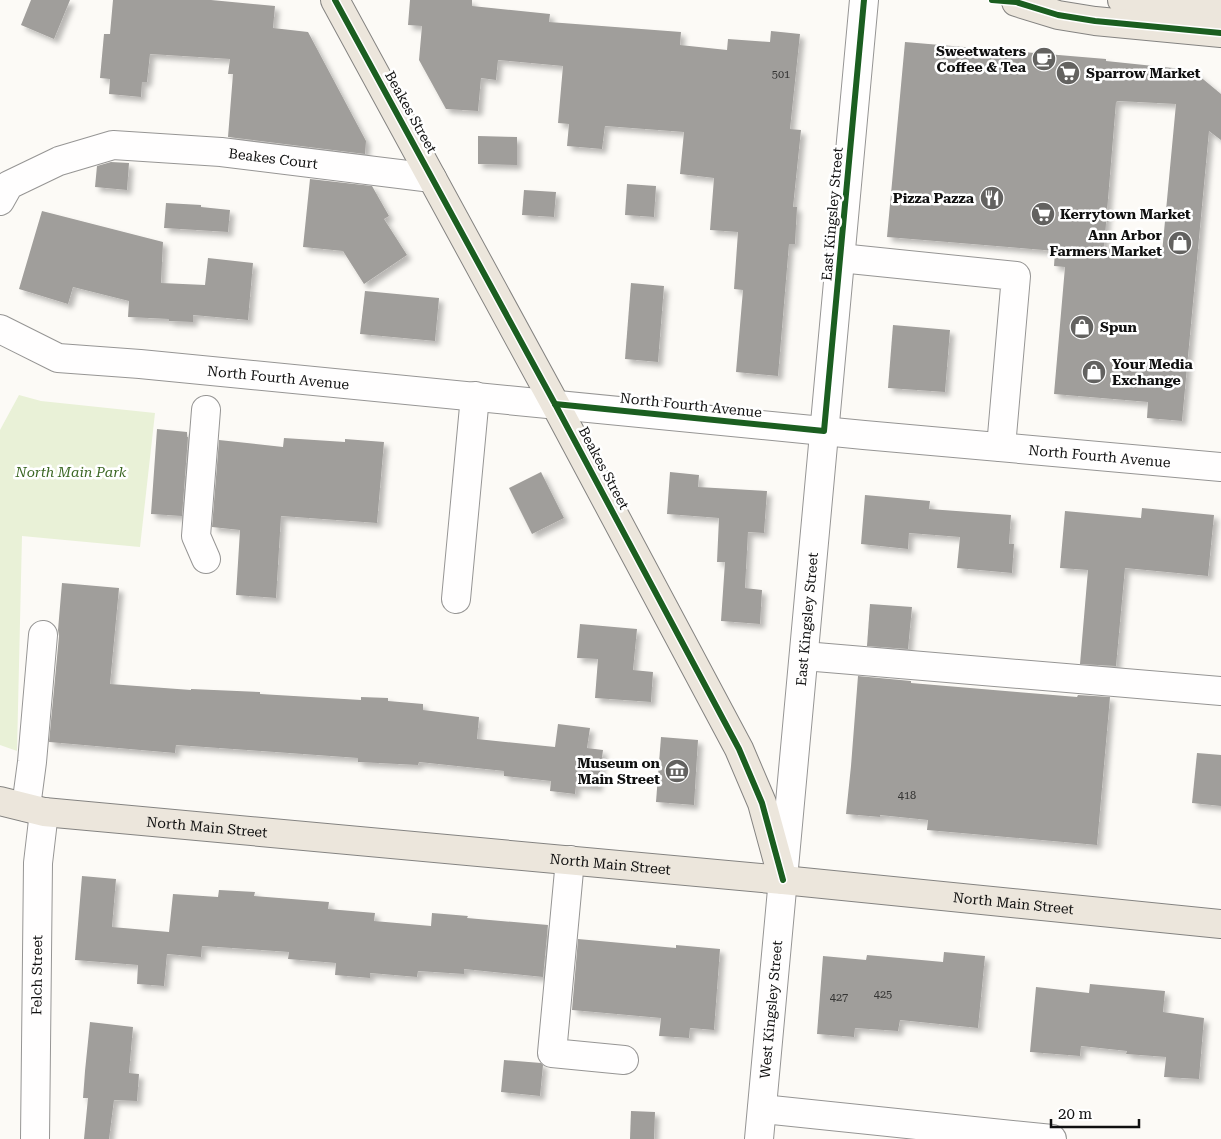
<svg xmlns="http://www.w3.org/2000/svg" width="1221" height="1139" font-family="'Roboto Serif',serif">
	<defs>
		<filter id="shadow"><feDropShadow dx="4.5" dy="4.5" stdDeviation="2.5" flood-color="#0004"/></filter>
	</defs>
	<rect width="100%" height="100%" fill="#fcfaf6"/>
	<path fill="#e9f1d7" d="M19,395l22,6 114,12 -15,134 -118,-11 -5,215 -17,-6v-315z"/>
	<g fill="#a09e9b" fill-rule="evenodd" filter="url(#shadow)">
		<path d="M31,0h39l-16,39 -33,-14z"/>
		<path d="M113,0h98l64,6 -2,22 35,4 58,109 -1,13 -137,-17 5,-63h-5l2,-15 -80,-5 -3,28h-5l-1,15 -32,-3 1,-15 -10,-1 4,-44h6z"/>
		<path d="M410,0h62v6l78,8 -1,8 132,10 -1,13 47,5 1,-11 42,3 1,-11 29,3 -10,95 11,1 -8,77h4l-2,37h-6l-11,132 -42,-4 7,-82 -9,-1 4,-57 -28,-2 4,-52 -34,-4 4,-42 -79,-6 -3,23 -35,-3 2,-22 -11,-1 5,-57 -65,-6 -2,20 -15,-2 -3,33 -32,-2 -27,-49 3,-34 -14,-1z"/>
		<path d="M905,42l201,17v2l86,9 29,24v46l-12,-9 -27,290 -35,-3 1,-16 -94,-8 11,-127 -11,-1 1,-15 -168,-14zM1118,101l58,3 -14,149 -58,-5 12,-146z"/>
		<path d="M478,136l39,1v28l-39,-1z"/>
		<path d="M111,162l18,1 -2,27 -32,-3 2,-21z"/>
		<path d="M310,179l62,7 17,30 -5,3 23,36 -43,29 -21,-33 -40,-4z"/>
		<path d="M627,184l29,2 -2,31 -29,-2z"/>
		<path d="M524,190l32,2 -2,25 -32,-2z"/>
		<path d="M166,203l35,2v2l29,3 -2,22 -64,-4z"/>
		<path d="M42,211l121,31 -2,41 44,2 3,-27 45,5 -5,57 -55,-5v7l-24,-1v-2l-41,-2 1,-16 -56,-14 -5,17 -49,-15z"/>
		<path d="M631,283l33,3 -6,76 -33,-3z"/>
		<path d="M365,291l74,7 -4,43 -75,-7z"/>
		<path d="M893,325l57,5 -5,62 -57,-4z"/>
		<path d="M157,429l30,3v5h1l-6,79 -31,-2z"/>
		<path d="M284,438l61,4v-3l39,3 -7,81 -96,-7 -5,82 -40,-3 4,-65 -28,-3 7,-87 64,7z"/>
		<path d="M541,472l23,46 -32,16 -23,-46z"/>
		<path d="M670,472l29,3 -1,12 69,4 -3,42 -16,-1 -3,56 17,2 -2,34 -39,-3 4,-59h-8l2,-44 -52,-4z"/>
		<path d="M865,495l65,6 -1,8 82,6 -2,29h5l-2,29 -55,-5 3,-31 -51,-4 -1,16 -47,-5z"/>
		<path d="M1142,508l72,7 -6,61 -83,-8 -9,98 -36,-2 8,-94 -28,-2 5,-57 76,7z"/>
		<path d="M62,583l57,5 -9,96 81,6v-1l69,3v2l101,6v-3l27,1v3l35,3v6l56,7 -2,22 78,8 3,-23 32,4 -3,20 16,2 -5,37 -22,-2 -1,9 -25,-3 1,-10 -47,-5v-5l-85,-9 -1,3 -60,-3v-4l-182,-13 -1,8 -126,-11 10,-106 -1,-6z"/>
		<path d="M870,604l42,3 -4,42 -41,-3z"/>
		<path d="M580,624l57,5 -4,41 20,2 -2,30 -56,-4 3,-39 -21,-1z"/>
		<path d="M858,676l53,5v2l166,14 1,-2 32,2 -13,148 -170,-15 1,-10 -48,-5v2l-34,-3 5,-48z"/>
		<path d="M661,737l37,3 -4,65 -38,-3z"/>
		<path d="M1197,753l24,2v51l-29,-3z"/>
		<path d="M82,876l34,3 -4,48 57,5 4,-38 45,3 1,-7 36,2 -1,4 75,6 -1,7 47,4 -1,8 57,5 1,-13 36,3 -1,2 81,7 -5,52 -79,-8v5l-46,-3 -1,6 -47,-4v5l-35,-3 1,-12 -48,-4 1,-7 -87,-6 -1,11 -34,-3 -3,32 -27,-2 1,-19 -63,-5z"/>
		<path d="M578,939l98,9v-3l44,4 -6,81 -24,-2 -1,10 -30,-2 2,-18 -89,-8z"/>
		<path d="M944,952l41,4 -7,72 -78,-8 -2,11 -43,-3 -1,9 -37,-3 6,-78 43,4 1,-5 76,7z"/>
		<path d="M1090,984l75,7 -2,21 41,6 -5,61 -35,-2 2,-20 -40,-3 1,-3 -46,-5 -1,10 -50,-4 6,-65 53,6z"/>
		<path d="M90,1022l43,5 -4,46 10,1 -2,27 -23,-1 -5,39h-25l4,-41h-5l2,-27z"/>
		<path d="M504,1060l37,3 2,2 -3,31 -39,-4z"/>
		<path d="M631,1111l24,1 -1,27h-24z"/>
	</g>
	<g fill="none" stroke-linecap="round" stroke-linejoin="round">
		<g stroke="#969594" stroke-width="30">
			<g id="minor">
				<path id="s1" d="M0,201l9,-16 50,-24 54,-16 108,7 211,26"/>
				<path d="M840,258l176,18 -15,171"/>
				<path id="s2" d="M0,329l58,29 82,6 724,71 357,32"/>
				<path d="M206,559l-10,-23 10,-126"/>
				<path d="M456,599l19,-203"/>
				<path d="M804,656l417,35"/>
				<path d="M26,807l6,-45 11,-127"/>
				<path d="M570,860l-18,193 72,7"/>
				<path d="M762,1109l290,30"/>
				<path id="s3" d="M35,1139l3,-276 6,-51"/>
				<path id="s4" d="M759,1139l105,-1139"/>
			</g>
		</g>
		<g stroke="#848381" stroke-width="30">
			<g id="major">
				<path d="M335,0l220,404 184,345 23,54 21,77"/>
				<path d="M1122,0l99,10"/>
				<path d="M1016,2l42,13 37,6 126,12"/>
				<path id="s5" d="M0,801l44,11 739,68 438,44"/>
			</g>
		</g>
		<use href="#minor" stroke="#fffefe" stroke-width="28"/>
		<use href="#major" stroke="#ece6dc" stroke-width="28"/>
		<g stroke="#fff" stroke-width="9">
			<g id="cycleway">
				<path d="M335,0l220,404 184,345 23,54 21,77"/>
				<path d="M992,0l24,2 42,13 37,6 126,12"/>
				<path d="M555,404l269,27 40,-431"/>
			</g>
		</g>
		<use href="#cycleway" stroke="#1b5e20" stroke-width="6"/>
	</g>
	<defs>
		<g id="cafe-disc" transform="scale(1.25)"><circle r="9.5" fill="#636260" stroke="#fff"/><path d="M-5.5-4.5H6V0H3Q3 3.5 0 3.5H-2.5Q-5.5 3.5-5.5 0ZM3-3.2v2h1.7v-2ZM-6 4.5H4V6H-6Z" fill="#fff"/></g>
		<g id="supermarket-disc" transform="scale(1.25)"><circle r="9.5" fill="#636260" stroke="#fff"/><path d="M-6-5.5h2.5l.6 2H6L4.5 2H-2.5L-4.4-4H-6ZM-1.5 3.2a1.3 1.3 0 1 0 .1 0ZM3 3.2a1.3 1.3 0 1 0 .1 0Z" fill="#fff"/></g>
		<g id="restaurant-disc" transform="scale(1.25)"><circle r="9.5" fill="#636260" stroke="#fff"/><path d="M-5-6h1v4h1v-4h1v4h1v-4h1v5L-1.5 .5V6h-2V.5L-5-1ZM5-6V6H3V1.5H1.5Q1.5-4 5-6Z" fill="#fff"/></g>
		<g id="shop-disc" transform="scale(1.25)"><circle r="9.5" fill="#636260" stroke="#fff"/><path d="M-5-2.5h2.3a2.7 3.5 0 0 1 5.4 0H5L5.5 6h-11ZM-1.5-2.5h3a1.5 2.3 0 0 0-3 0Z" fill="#fff"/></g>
		<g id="museum-disc" transform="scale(1.25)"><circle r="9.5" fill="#636260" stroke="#fff"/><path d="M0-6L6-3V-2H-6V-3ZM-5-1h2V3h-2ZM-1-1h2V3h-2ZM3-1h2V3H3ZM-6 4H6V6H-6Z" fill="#fff"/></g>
	</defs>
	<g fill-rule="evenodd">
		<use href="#cafe-disc" x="1044" y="59"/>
		<use href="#supermarket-disc" x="1068" y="73"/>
		<use href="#restaurant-disc" x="992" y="198"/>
		<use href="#supermarket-disc" x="1043" y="214"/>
		<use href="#shop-disc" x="1180" y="243"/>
		<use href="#shop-disc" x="1082" y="327"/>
		<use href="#shop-disc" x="1094" y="372"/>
		<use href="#museum-disc" x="677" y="771"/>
	</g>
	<g text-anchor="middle" stroke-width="5" stroke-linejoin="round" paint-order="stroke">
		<g font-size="11" fill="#343433">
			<text x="781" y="78">501</text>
			<text x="907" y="799">418</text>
			<text x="883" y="998">425</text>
			<text x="839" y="1001">427</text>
		</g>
		<g font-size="14" font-weight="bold" fill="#101010" stroke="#fff" text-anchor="end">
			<text x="1026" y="56">Sweetwaters<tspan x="1026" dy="16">Coffee &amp; Tea</tspan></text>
			<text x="1086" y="78" text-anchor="start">Sparrow Market</text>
			<text x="974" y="203">Pizza Pazza</text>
			<text x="1060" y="219" text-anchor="start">Kerrytown Market</text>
			<text x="1162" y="240">Ann Arbor<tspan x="1162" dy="16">Farmers Market</tspan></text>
			<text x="1100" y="332" text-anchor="start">Spun</text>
			<text x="1112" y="369" text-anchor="start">Your Media<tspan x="1112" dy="16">Exchange</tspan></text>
			<text x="660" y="768">Museum on<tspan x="660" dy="16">Main Street</tspan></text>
		</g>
		<g font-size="14" fill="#101010" stroke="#fff">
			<text transform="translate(411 112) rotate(61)" y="5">Beakes Street</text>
			<text dy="5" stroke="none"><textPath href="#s1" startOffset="291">Beakes Court</textPath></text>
			<text transform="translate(832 214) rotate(-85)" y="5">East Kingsley Street</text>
			<text dy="5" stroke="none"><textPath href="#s2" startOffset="286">North Fourth Avenue</textPath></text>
			<text transform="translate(691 405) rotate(6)" y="5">North Fourth Avenue</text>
			<text dy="5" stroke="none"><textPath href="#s2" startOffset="1111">North Fourth Avenue</textPath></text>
			<text transform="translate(604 468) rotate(62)" y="5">Beakes Street</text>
			<text dy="5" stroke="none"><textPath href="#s4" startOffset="522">East Kingsley Street</textPath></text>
			<text dy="5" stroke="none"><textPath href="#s5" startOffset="209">North Main Street</textPath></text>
			<text dy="5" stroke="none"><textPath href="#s5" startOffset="614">North Main Street</textPath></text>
			<text dy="5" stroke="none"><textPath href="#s5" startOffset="1019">North Main Street</textPath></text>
			<text dy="5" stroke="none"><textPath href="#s3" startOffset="164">Felch Street</textPath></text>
			<text dy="5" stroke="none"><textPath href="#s4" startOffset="130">West Kingsley Street</textPath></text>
		</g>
		<g font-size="14" font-style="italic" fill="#3a6622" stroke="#fff">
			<text x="71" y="477">North Main Park</text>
		</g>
	</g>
	<path d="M1051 1119v8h88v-8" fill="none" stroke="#101010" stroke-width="2.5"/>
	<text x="1058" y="1119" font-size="15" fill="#101010" stroke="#ffffff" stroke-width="4" paint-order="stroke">20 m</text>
</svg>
